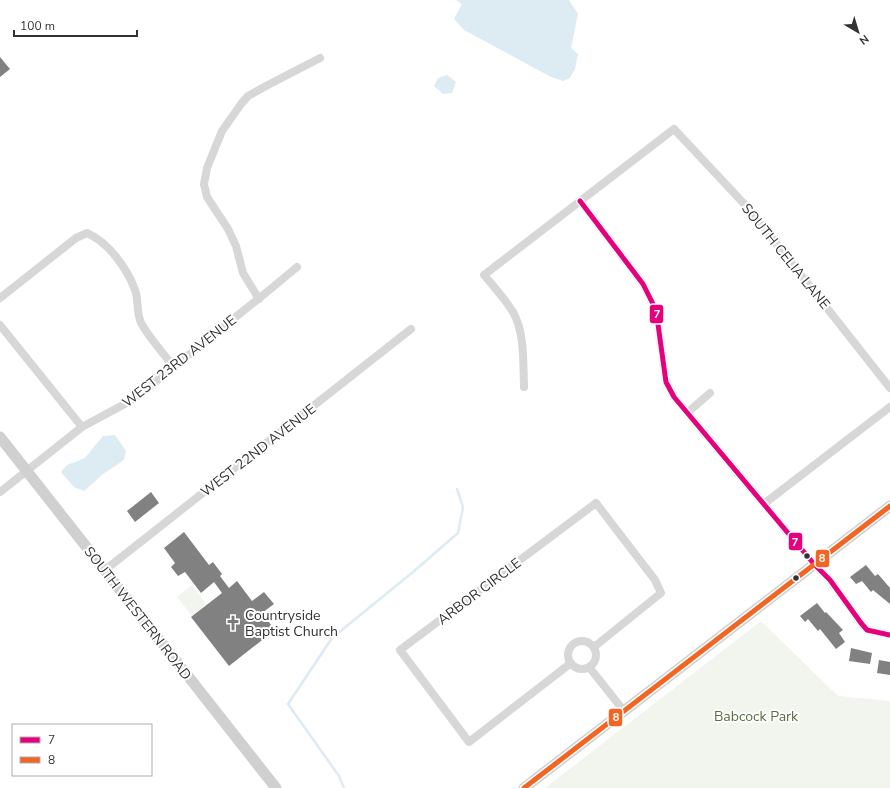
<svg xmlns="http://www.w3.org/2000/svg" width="890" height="788" font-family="'Nunito Sans',sans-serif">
	<rect width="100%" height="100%" fill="#fff"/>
	<g fill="#f1f5ed">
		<path d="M192,585l14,19 -14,12 -15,-19z"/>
		<path d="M761,621l77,75 52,5v87h-345z"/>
	</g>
	<g fill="#ddebf3">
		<path d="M456,0h113l9,14 -7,34 7,6 -3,15 -5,9 -7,3 -12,-4 -87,-47 -10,-11 8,-15z"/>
		<path d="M447,75l9,7 -4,11 -9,1 -9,-8 4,-8z"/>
		<path d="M115,435l11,16 -2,9 -21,14 -19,17 -10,-4 -13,-15 6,-7 18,-7 18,-22z"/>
	</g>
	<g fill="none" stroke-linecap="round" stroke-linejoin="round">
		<path stroke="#ddebf3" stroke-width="2.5" d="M344,788l-5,-12 -51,-72 44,-66 81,-66 45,-39 5,-26 -6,-18"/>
	</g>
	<g fill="#818181">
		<path d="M0,57l10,12 -10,8z"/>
		<path d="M151,492l8,11 -24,19 -8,-11z"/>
		<path d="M184,532l25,33 4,-3 9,12 -2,2 9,12 8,-7 15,20 12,-9 10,12 -12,9 13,17 -46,36 -38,-49 31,-24 -8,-11 -13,11 -16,-21 -7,4 -7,-9 4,-4 -11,-15z"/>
		<path d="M866,565l9,11 3,-2 12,14v16l-17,-14 -2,2 -9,-11 -6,3 -6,-7z"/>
		<path d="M817,603l8,10 1,-1 17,18 -4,3 6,9 -9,7 -16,-20 -2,2 -10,-12 -3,3 -5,-6z"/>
		<path d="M851,648l21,5 -2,11 -21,-3z"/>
		<path d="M879,660l11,2v13l-13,-2z"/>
	</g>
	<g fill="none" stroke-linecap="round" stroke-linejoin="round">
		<g stroke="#d7d7d7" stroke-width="8">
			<path d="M580,201l63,83 13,26 10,72 8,15 140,167 16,16 31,43 6,7 23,5"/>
			<path d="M0,298l76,-60 11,-5c21,9 40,35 48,57 4,10 1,22 6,33 9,16 22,30 33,44"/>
			<path d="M259,299l-16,-26 -7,-27 -8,-17 -21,-32 -3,-13 3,-16 15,-37 19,-27 7,-8 18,-10 54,-28"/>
			<path d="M0,325l82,102"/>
			<path d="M524,387c-1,-24 1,-54 -11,-75 -8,-13 -19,-25 -29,-37l190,-146 75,80 141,179"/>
			<path d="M687,413l23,-20"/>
			<path d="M0,492l82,-65 52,-28 139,-112 24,-20"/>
			<path d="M765,503l125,-96"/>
			<path d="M105,570l306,-241"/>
			<circle cx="582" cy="655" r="14"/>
			<path d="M571,663l-102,79 -69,-92 196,-147 59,77 6,13 -67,54"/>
			<path d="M589,667l35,44"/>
		</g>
		<g stroke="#d0d0d0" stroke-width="11">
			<path d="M0,437l276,351"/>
			<path d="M524,788l366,-282"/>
		</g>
		<g stroke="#fff" stroke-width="8">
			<path id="bus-1" d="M580,201l63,83 13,26 10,72 8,15 140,167 16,16 31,43 6,7 23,5"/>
		</g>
		<g stroke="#fff" stroke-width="8">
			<path id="bus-2" d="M524,788l366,-282"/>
		</g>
		<use href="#bus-1" stroke="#e5007d" stroke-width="5"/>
		<use href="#bus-2" stroke="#f26522" stroke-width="5"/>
	</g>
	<defs>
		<g id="church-bare" transform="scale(1.2)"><path d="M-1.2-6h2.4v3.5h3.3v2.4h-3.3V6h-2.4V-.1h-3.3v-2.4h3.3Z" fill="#7a7a7a" stroke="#fff" stroke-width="2.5" paint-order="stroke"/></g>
	</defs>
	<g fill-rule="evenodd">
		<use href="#church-bare" x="233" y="623"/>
	</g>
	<g fill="#333" stroke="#fff" stroke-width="1.5">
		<circle cx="807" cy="556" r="3.5"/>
		<circle cx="796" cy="578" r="3.5"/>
	</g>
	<g text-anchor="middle" stroke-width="4" stroke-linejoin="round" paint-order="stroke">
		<g font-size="14" fill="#333" stroke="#fff">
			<text transform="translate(786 256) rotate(51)" y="5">SOUTH CELIA LANE</text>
			<text transform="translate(179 361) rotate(-38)" y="5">WEST 23RD AVENUE</text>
			<text transform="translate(258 450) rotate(-38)" y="5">WEST 22ND AVENUE</text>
			<text transform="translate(479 591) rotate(-37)" y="5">ARBOR CIRCLE</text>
			<text transform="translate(138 613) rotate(52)" y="5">SOUTH WESTERN ROAD</text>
		</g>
		<g font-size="14" fill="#333" stroke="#fff" text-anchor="start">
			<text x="245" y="620">Countryside<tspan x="245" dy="16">Baptist Church</tspan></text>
		</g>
		<g font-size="14" fill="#56703f" stroke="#fff">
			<text x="756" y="721">Babcock Park</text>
		</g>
	</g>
	<g stroke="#fff" stroke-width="1.5">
		<rect x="649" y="304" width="15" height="20" rx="4" fill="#e5007d"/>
		<rect x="788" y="532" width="15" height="19" rx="4" fill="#e5007d"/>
		<rect x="815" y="549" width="15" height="19" rx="4" fill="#f26522"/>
		<rect x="608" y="708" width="15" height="19" rx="4" fill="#f26522"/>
	</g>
	<g font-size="11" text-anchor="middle" font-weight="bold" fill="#fff">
		<text x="657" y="318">7</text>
		<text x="795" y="546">7</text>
		<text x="822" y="562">8</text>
		<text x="616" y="721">8</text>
	</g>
	<rect x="12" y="724" width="140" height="52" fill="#ffffff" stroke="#adadad"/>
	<rect x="20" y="737" width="20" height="6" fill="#e5007d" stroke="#adadad"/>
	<text x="48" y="744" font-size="12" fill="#333333">7</text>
	<rect x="20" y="757" width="20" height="6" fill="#f26522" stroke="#adadad"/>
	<text x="48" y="764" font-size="12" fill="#333333">8</text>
	<g transform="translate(858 32) rotate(142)" stroke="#ffffff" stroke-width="3" paint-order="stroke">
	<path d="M0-3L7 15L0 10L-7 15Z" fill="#333333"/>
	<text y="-6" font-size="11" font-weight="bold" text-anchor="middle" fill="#333333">N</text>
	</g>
	<path d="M14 30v6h123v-6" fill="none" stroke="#333333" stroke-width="2"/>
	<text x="20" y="30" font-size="12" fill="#333333" stroke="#ffffff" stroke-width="3" paint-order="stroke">100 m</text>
</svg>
